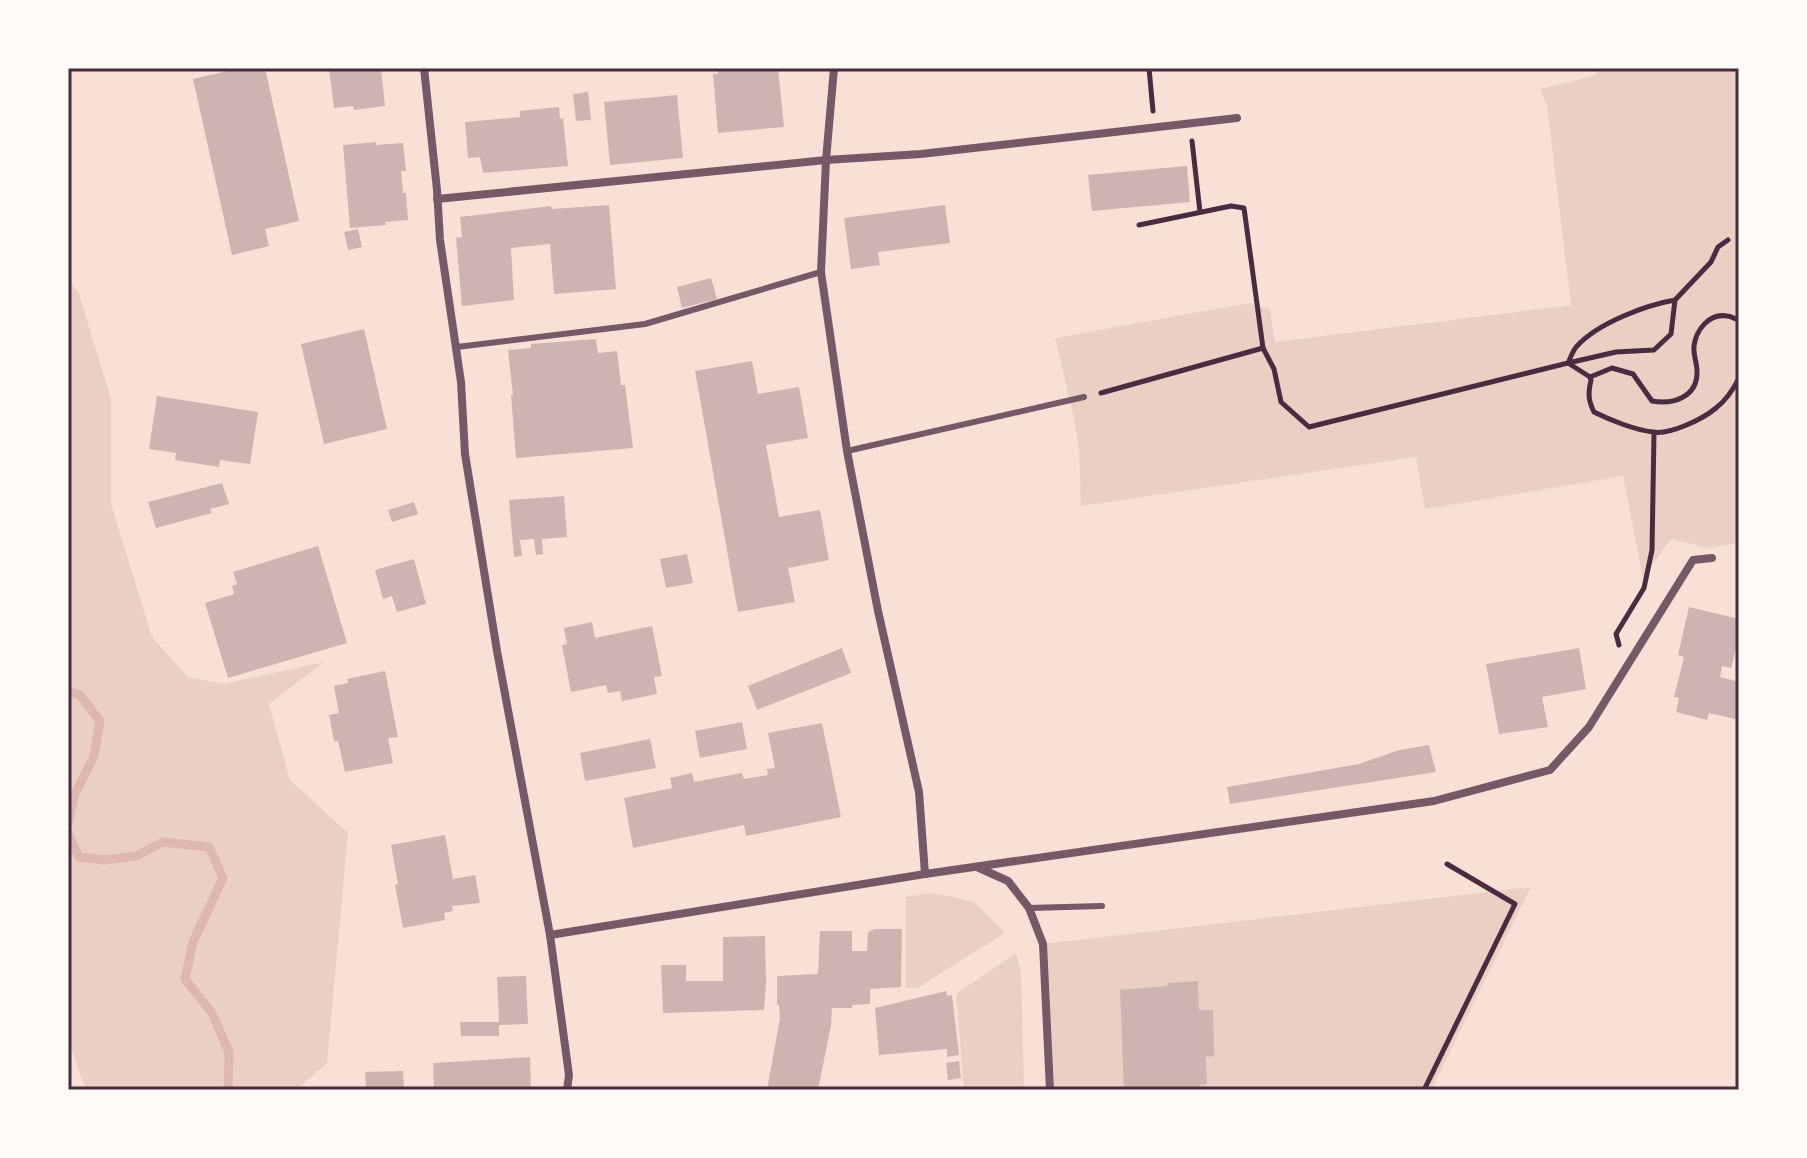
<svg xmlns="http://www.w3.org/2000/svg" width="1807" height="1158" font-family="Rubik,sans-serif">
	<rect width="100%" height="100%" fill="#f7e1d7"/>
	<g fill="#ebcfc5">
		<path d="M1597,68h142v475l-30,5 -38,-9 -28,39 -20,-102 -198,33 -9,-52 -335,49 -2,-57 -5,-31 -19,-80 194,-35 21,6 5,33 296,-37 -24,-200 -7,-16 56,-14z"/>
		<path d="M68,278l11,16 32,105v105l41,133 36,40 36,7 100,-22 -55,42 21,76 58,53 -21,230 -31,27h-210l-18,-50z"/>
		<path d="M1531,887l-100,203h-381l-7,-146z"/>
		<path d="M930,893l20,3 25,7 30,30 -88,55h-11v-91z"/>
		<path d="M1016,953l5,19 3,118h-60l-8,-96z"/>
	</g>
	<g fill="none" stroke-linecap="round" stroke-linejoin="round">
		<g stroke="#dcb8b0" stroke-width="9">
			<path d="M68,691l12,4 20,26 -6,35 -20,40 -6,27"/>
			<path d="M68,834l11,23 26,3 31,-4 27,-14 46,5 14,31 -30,64 -8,37 27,34 17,39 -1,38"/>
		</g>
	</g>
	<g fill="#ccb4b1">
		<path d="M241,68h24l34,153 -34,8 4,17 -37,9 -39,-176z"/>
		<path d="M329,68h52l4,38 -31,4 -1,-4 -19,2z"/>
		<path d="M718,68h60l6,59 -66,6 -5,-59h5z"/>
		<path d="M588,92l3,28 -15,1 -3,-27z"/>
		<path d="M677,95l6,63 -73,7 -6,-63z"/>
		<path d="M559,107l1,12 3,-1 5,48 -85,7 -3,-16 -12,1 -3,-36 55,-5v-6z"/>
		<path d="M376,142v3l27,-2 3,28h-5l2,22h3l2,27 -23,2 1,3 -36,3 -7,-83z"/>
		<path d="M1187,166l3,36 -98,9 -4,-36z"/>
		<path d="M609,205l7,84 -62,5 -4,-50 -39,4 3,52 -52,6 -6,-68 6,-1 -2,-20 91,-11 1,3z"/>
		<path d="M945,205l5,38 -72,9 2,13 -29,4 -7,-51z"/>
		<path d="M358,229l4,18 -14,3 -4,-18z"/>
		<path d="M711,278l6,21 -35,9 -5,-21z"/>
		<path d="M364,329l23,100 -63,15 -23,-100z"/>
		<path d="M596,339l2,14 19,-2 4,34h4l8,63 -117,10 -5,-63h2l-5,-45 23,-2v-4z"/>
		<path d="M752,361l6,33 41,-7 9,51 -42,7 13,72 41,-7 9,50 -41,8 7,34 -57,10 -43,-241z"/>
		<path d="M157,396l101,16 -8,52 -30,-4 -1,7 -44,-7 1,-7 -27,-4z"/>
		<path d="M222,483l7,21 -19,5 2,4 -56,15 -8,-26z"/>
		<path d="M564,496l3,41 -25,2 1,15 -7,1 -2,-16 -14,1 2,16 -8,1 -5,-57z"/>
		<path d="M414,502l4,12 -26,8 -4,-12z"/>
		<path d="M318,546l29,97 -119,35 -23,-75 29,-9 -2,-8 5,-2 -4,-12z"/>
		<path d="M687,554l6,29 -27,5 -6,-29z"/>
		<path d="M414,559l12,45 -29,8 -5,-16 -9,3 -8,-29z"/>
		<path d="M1689,607l50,12v18l-8,31 -9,-2 -2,11 19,5v38l-30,-7 -2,7 -31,-8 3,-14 -5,-1 10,-40 -6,-2z"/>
		<path d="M592,622l3,16 57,-12 10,50 -8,1 3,17 -35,7 -2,-10 -12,2 -2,-8 -35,7 -9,-47 5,-1 -3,-16z"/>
		<path d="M842,648l9,25 -94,37 -9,-24z"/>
		<path d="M1579,648l7,41 -44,8 6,30 -49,7 -13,-70z"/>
		<path d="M385,671l13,66 -10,1 5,25 -48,9 -7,-31h-4l-5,-26 10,-2 -5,-27 14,-3 -1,-4z"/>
		<path d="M742,722l5,27 -47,9 -5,-27z"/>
		<path d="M822,723l19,94 -95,19 -2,-11 -111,23 -9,-50 48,-10 -2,-10 22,-5 2,9 48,-9 2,6 24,-4 -1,-6 8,-1 -7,-35z"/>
		<path d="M650,739l6,29 -71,13 -5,-28z"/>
		<path d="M1429,745l7,27 -206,32 -3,-17 132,-23 40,-14z"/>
		<path d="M445,835l8,44 22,-4 5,28 -28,3 1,5 -9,2 1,7 -42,8 -8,-43 3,-1 -7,-39z"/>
		<path d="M875,929h27l-1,58 -31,2v15l-18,1v3h-20l-1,17 -13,65h-51l13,-72 -1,-13h-2v-29l41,-2 2,-43h32v20h15l1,-19z"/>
		<path d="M765,936l1,47 -2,27 -101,3 -2,-48h25v16h37v-44z"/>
		<path d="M526,976l2,48 -29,1v11h-38l-1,-14h39l-2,-45z"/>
		<path d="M1198,981l1,29h14l1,46 -8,1 1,27 -7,1v5h-76l-4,-100 47,-4 1,-3z"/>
		<path d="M946,991l1,5 5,-1 7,60 -12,2v-8l-68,6 -4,-47z"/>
		<path d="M530,1057l1,33h-97l-1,-27z"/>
		<path d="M959,1061l2,17 -13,2 -2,-17z"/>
		<path d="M403,1071l1,19h-38l-1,-18z"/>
	</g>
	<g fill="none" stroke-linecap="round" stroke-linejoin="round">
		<g stroke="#4a2c40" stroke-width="5">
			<path d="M1149,68l4,43"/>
			<path d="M1192,141l8,71"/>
			<path d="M1139,225l92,-19 13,2 19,140"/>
			<path d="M1739,320c-4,-1 -8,-4 -12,-4 -18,-3 -31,14 -33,30 -1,8 3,17 3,25 1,26 -24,34 -45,30l-19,-27 -21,-6 -22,9 1,3c-3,13 -3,20 3,32 16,8 41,18 59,20 17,3 50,-13 63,-24 9,-7 18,-20 23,-30"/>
			<path d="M1590,377l-22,-14 48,-11 38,-2 17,-16 4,-34 36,-38 7,-15 10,-7"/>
			<path d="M1101,393l162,-45 11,21 7,33 28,25 259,-64c3,-6 5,-13 9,-17 21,-23 69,-41 98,-46"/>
			<path d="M1619,645l-3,-11 28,-46 8,-38 2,-117"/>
			<path d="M1424,1090l91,-186 -68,-40"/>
		</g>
		<g stroke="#755966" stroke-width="6">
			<path d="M457,347l188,-23 176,-52"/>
			<path d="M847,451l237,-54"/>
			<path d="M1029,908l73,-2"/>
		</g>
		<g stroke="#755966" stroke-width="8">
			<path d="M424,68l13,122 3,50 21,142 4,72 32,197 53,284 19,140 -2,15"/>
			<path d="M834,68l-8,92 -5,112 26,179 31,160 41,181 6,82"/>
			<path d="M437,199l389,-39 95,-6 316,-36"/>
			<path d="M977,867l31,14 21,27 14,36 7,146"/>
			<path d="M550,935l375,-61 509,-73 116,-31 39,-43 104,-167 19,-2"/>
		</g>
	</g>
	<rect width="1807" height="1158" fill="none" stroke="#fffaf5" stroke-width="140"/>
	<rect x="70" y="70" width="1667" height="1018" fill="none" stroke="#4a2c40" stroke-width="3"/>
</svg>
